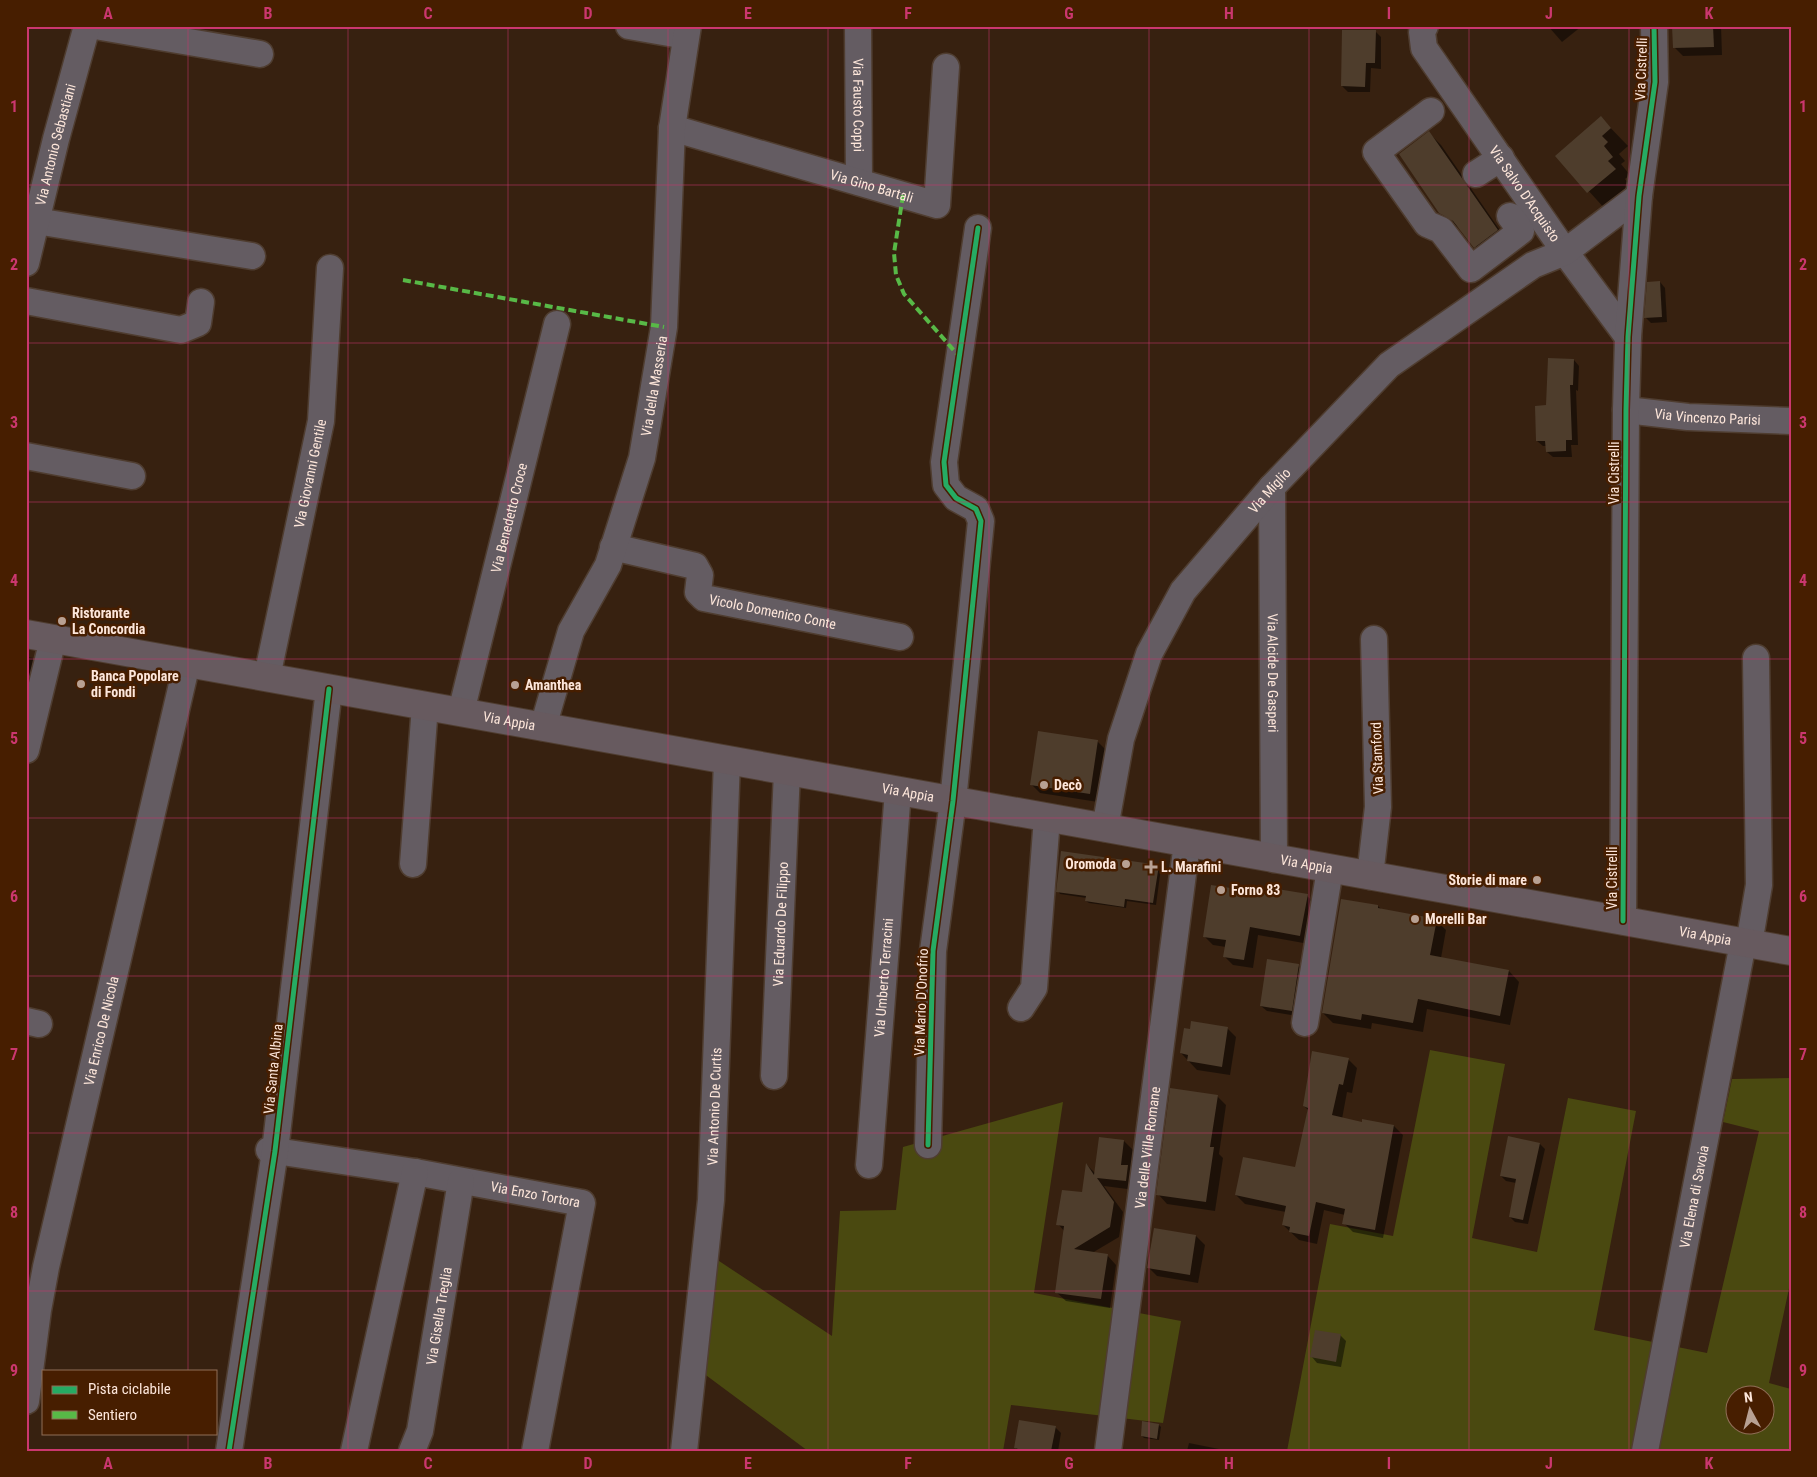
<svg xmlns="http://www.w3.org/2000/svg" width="1817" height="1477" font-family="'Roboto Condensed',sans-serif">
	<rect width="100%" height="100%" fill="#372110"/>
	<g fill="#4a4910" fill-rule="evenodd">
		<path d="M1430,1050l75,14 -33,174 65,14 31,-154 68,13 -42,219 113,23 52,-222 -36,-9 9,-43 59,-1v201l-22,104 22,6v62h-504l43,-227 63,12zM1734,1394h30v30h-30z"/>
		<path d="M1063,1102l-29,191 147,28 -18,102 -152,-18 -8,46h-195l-109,-81 11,-115 122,81 8,-125 56,-1 7,-63z"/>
	</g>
	<g fill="#0007">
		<path d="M1548,26h34l-20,16z"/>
		<path d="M1674,26h47l1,29 -39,1 -9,-9z"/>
		<path d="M1376,32l5,5v32l-10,-1 -1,24h-22l-6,-6z"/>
		<path d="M1601,118l27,28 -9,8 6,7 -4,3 9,11 -5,4 7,9 -26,22 -49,-54z"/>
		<path d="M1429,133l12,12 67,97 -21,17 -26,-30 -8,-4 -13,-13z"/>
		<path d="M1660,282l5,6 2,34 -16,1 -5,-5z"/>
		<path d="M1574,360l5,6 -1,25 -2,-1 2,55h-7l1,12h-19l-6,-5v-6h-4l-6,-5 10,-35z"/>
		<path d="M26,657l7,1 11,11 -18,54z"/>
		<path d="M1097,741l9,9 -8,52 -58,-9 -9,-9z"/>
		<path d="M1158,866l3,2 -5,37 -29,-4 -1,7 -37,-5 -3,-2 1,-3 -27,-4 -2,-3z"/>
		<path d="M1271,896h36l9,8 -7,40 -51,-9 -5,33 -20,-3 -9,-9 2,-9 -13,-2 -9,-9z"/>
		<path d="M1378,906l4,4 54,10 10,10 -5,28 68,13 10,11 -9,43 -83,-16 -4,23 -51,-9 -1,6 -38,-6 -10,-10z"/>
		<path d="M1299,966l5,5 -7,45 -30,-5 -6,-5z"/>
		<path d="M1227,1028l9,9 -6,38 -33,-5 -16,-17 10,-23z"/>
		<path d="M1348,1059l9,9 -5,25 -5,-1 -5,27 21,4 31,3 9,9 -20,103 -30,-6 -9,-9 1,-8 -21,-5 -7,34 -18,-4 -16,-15 3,-13 -41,-8 -9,-9 60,-26 12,-59 -4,-4z"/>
		<path d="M1217,1096l9,9 -7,49 4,4 -8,53 -48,-7 -9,-10z"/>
		<path d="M1509,1138l31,6 5,5 -17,75 -13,-2 -5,-5 6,-34 -10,-2 -5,-5z"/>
		<path d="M1124,1141l9,9 -2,20 5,6 -1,14 -31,-4 19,26 -4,25 -27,16 15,2 9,10 -6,43 -44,-7 -10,-9 9,-60 -7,-8 25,-30 4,-29 9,9z"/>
		<path d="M1196,1236l9,9 -7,38 -41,-7 -9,-9z"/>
		<path d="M1340,1335l6,6 -5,26 -24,-4 -5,-6z"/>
		<path d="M1159,1425l2,2 -2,13 -15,-2 -2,-2z"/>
		<path d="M1055,1427l6,6 -3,18h-40l-2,-3z"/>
		<path d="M1189,1443l40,8h-42z"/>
	</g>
	<g fill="#4e3d2c">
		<path d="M1672,26h41l1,21 -41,1z"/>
		<path d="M1342,30h34l-1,33h-9l-1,24 -24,-1z"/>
		<path d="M1601,116l10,12 -9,8 6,6 -4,4 9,11 -5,4 8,8 -29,24 -32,-37z"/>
		<path d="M1429,131l69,99 -24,18 -21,-27 -14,-8 -40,-59z"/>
		<path d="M1660,281l2,36 -18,1 3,-36z"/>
		<path d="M1548,358l26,1 -1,26h-3l2,55h-6v11l-20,1 -1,-11h-9l-1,-35 11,-1z"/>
		<path d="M1038,731l60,9 -8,54 -60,-9z"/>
		<path d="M1061,851l98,14 -6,38 -28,-4 -1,8 -39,-6 1,-5 -30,-4z"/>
		<path d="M1211,885l59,9 1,-6 37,6 -8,42 -50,-9 -6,33 -21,-3 3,-17 -23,-3z"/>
		<path d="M1341,899l37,6v3l59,11 -7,36 79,15 -9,46 -82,-17 -5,24 -51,-9 -1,6 -39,-7z"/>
		<path d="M1267,959l32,5 -7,47 -32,-5z"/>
		<path d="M1191,1021l37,6 -6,40 -35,-6 1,-6 -8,-2 4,-25 6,1z"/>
		<path d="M1312,1051l37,7 -6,27 -4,-1 -7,31 30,7v-3l32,6 -19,105 -33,-6 3,-15 -29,-7 -7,34 -20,-4 1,-5 -8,-2 4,-19 -51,-11 8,-38 52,10 13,-59 -5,-2z"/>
		<path d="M1170,1088l48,7 -8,52h4l-8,55 -50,-7z"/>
		<path d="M1508,1136l32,7 -17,77 -14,-3 7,-38 -16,-3z"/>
		<path d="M1099,1137l25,3 -3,25h7l-2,16 -29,-3 17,24 -4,25 -36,22 34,5 -7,45 -46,-6 9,-67 -8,-1 6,-35 20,2 4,-29 8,12z"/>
		<path d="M1154,1228l42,7 -6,40 -43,-7z"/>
		<path d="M1315,1330l26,4 -5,28 -26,-5z"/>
		<path d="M1019,1420l37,6 -5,25h-23l-14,-3z"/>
		<path d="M1142,1421l17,3 -2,15 -16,-3z"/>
	</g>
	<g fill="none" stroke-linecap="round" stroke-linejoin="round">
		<g stroke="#4f3d30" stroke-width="29">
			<g id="minor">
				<path d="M95,26l165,28"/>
				<path d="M629,26l57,10"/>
				<path id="s1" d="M858,26l1,156"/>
				<path id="s2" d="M1425,26l-3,6 2,16 141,204 63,85"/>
				<path d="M1431,111l-55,41 51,72 14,6 30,39 50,-38 -11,-15"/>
				<path id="s3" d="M672,128l265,77 9,-138"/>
				<path d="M1476,174l25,-16"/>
				<path d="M36,221l216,35"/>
				<path id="s4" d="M26,263l30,-124 31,-113"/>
				<path d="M26,301l155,29 17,-7 3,-21"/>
				<path id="s5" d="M1626,410l62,7 103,4"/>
				<path d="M26,456l106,20"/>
				<path id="s6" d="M1272,487l2,372"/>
				<path id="s7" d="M613,547l82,19 5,9 -2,17 6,6 196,39"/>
				<path id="s8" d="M267,677l54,-256 9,-153"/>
				<path id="s9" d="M461,712l96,-388"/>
				<path id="s10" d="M543,727l28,-96 37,-66 34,-107 22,-131 8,-199 16,-102"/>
				<path d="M26,750l27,-111"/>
				<path id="s11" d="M1105,828l16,-89 28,-85 34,-63 89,-104 117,-122 144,-100 32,-13 74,-56"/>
				<path d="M413,864l12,-158"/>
				<path d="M1370,876l8,-69 -4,-168"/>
				<path d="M1623,921l3,-511 2,-73 11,-141 16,-114 -1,-56"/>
				<path d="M1749,944l10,-59 -3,-227"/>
				<path d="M1021,1008l13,-20 13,-170"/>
				<path d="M26,1021l13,3"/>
				<path d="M1305,1023l25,-154"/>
				<path id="s12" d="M774,1076l13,-305"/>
				<path d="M928,1145l5,-194 20,-150 28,-280 -5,-12 -20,-11 -10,-13 -2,-23 34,-234"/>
				<path id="s13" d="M269,1150l146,22 167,31 -47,248"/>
				<path id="s14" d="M869,1165l29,-374"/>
				<path id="s15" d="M26,1401l12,-91 8,-43 141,-604"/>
				<path d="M229,1451l46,-300 54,-462"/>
				<path d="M354,1451l61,-279"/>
				<path id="s16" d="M412,1451l8,-20 41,-250"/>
				<path id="s17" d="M684,1451l27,-251 16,-440"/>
				<path id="s18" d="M1108,1451l79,-608"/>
				<path id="s19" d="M1645,1451l98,-508"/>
			</g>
		</g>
		<g stroke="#4f3d30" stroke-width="30">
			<g id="major">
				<path id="s20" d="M26,634l1765,317"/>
			</g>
		</g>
		<use href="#minor" stroke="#645c62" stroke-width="26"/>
		<use href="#major" stroke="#675a5f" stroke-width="28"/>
		<g stroke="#58b947" stroke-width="4" stroke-dasharray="8 4" stroke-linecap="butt">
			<path d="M903,195l-9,58 2,22 8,19 54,61"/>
			<path d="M403,280l261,47"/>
		</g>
		<g stroke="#471e00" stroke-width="8">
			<g id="cycleway">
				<path d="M1623,921l3,-511 2,-73 11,-141 16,-114 -1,-56"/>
				<path d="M928,1145l5,-194 20,-150 28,-280 -5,-12 -20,-11 -10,-13 -2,-23 34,-234"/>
				<path d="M229,1451l46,-300 54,-462"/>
			</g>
		</g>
		<use href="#cycleway" stroke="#26ab63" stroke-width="5"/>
	</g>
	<path fill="none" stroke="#cb376e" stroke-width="1" stroke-opacity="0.55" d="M188,26v1345M348,26v1425M508,26v1425M668,26v1425M828,26v1425M989,26v1425M1149,26v1425M1309,26v1425M1469,26v1425M1629,26v1425M26,185h1765M26,343h1765M26,502h1765M26,659h1765M26,818h1765M26,976h1765M26,1133h1765M26,1291h1765M188,1433v18"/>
	<g fill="#b8a193" stroke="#471e00" stroke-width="2">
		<circle cx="62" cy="621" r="5"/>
		<circle cx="81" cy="684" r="5"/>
		<circle cx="515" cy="685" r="5"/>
		<circle cx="1044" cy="785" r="5"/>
		<circle cx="1126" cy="864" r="5"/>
		<path d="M1148.5 859.5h5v5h5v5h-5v5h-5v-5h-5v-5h5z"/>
		<circle cx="1537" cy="880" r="5"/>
		<circle cx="1221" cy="890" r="5"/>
		<circle cx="1415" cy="919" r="5"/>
	</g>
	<g text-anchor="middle" stroke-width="5" stroke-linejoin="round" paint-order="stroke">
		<g font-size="14" fill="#fde6da" stroke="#471e00">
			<text transform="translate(1641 69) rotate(-88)" y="5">Via Cistrelli</text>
			<text dy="5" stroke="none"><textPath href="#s1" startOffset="79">Via Fausto Coppi</textPath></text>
			<text dy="5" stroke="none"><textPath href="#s4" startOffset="122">Via Antonio Sebastiani</textPath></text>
			<text dy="5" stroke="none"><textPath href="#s3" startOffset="208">Via Gino Bartali</textPath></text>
			<text dy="5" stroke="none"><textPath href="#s2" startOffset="200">Via Salvo D'Acquisto</textPath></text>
			<text dy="5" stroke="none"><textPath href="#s10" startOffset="361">Via della Masseria</textPath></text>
			<text dy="5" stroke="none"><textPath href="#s5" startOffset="82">Via Vincenzo Parisi</textPath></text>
			<text transform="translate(1614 473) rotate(-90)" y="5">Via Cistrelli</text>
			<text dy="5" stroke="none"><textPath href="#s8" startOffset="208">Via Giovanni Gentile</textPath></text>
			<text dy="5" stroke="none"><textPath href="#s11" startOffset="384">Via Miglio</textPath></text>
			<text dy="5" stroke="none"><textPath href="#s9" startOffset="200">Via Benedetto Croce</textPath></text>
			<text dy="5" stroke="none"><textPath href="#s7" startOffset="190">Vicolo Domenico Conte</textPath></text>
			<text dy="5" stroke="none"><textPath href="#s6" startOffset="186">Via Alcide De Gasperi</textPath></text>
			<text dy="5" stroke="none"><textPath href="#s20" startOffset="491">Via Appia</textPath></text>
			<text transform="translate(1377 758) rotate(-92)" y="5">Via Stamford</text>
			<text dy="5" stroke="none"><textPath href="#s20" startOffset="896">Via Appia</textPath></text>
			<text dy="5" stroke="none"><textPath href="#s20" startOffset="1301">Via Appia</textPath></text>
			<text transform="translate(1612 878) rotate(-90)" y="5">Via Cistrelli</text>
			<text dy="5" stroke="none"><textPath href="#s12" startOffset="152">Via Eduardo De Filippo</textPath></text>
			<text dy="5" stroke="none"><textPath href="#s20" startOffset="1706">Via Appia</textPath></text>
			<text dy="5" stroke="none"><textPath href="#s14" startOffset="188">Via Umberto Terracini</textPath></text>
			<text transform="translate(921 1002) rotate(-88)" y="5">Via Mario D'Onofrio</text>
			<text dy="5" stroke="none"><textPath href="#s15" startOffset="378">Via Enrico De Nicola</textPath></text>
			<text transform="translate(273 1069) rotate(-84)" y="5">Via Santa Albina</text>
			<text dy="5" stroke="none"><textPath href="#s17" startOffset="346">Via Antonio De Curtis</textPath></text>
			<text dy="5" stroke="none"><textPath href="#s18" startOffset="306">Via delle Ville Romane</textPath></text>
			<text dy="5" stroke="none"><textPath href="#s13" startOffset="270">Via Enzo Tortora</textPath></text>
			<text dy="5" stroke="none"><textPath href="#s19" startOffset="259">Via Elena di Savoia</textPath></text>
			<text dy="5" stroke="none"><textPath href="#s16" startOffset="138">Via Gisella Treglia</textPath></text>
		</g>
		<g font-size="14" font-weight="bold" fill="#fde6da" stroke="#471e00" text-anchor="start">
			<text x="72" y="618">Ristorante<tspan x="72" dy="16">La Concordia</tspan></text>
			<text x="91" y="681">Banca Popolare<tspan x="91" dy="16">di Fondi</tspan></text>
			<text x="525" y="690">Amanthea</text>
			<text x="1054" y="790">Decò</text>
			<text x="1116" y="869" text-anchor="end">Oromoda</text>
			<text x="1161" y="872">L. Marafini</text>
			<text x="1527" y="885" text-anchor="end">Storie di mare</text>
			<text x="1231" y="895">Forno 83</text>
			<text x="1425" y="924">Morelli Bar</text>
		</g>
	</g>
	<rect width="1817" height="1477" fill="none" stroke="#471e00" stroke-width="55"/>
	<rect x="42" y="1370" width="175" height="65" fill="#471e00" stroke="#906e57"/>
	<rect x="52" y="1386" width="25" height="8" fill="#26ab63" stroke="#906e57"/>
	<text x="88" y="1394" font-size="15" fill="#fde6da">Pista ciclabile</text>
	<rect x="52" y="1411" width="25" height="8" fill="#58b947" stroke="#906e57"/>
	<text x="88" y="1420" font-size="15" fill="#fde6da">Sentiero</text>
	<g transform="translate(1750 1410) rotate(353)"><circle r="24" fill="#471e00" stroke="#906e57"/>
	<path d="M0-4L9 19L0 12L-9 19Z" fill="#b8a193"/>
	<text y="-8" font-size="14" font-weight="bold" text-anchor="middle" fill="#fde6da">N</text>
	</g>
	<rect x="28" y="28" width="1762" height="1422" fill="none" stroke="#cb376e" stroke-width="2"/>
	<g font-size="16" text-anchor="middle" font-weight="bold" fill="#cb376e">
		<text x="108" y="19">A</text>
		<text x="268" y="19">B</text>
		<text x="428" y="19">C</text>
		<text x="588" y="19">D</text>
		<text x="748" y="19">E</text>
		<text x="908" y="19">F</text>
		<text x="1069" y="19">G</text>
		<text x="1229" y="19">H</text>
		<text x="1389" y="19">I</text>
		<text x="1549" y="19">J</text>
		<text x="1709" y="19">K</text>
		<text x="14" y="112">1</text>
		<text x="1803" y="112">1</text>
		<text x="14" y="270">2</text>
		<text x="1803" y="270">2</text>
		<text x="14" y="428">3</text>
		<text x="1803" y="428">3</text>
		<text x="14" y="586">4</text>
		<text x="1803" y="586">4</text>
		<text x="14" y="744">5</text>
		<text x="1803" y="744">5</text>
		<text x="14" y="902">6</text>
		<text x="1803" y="902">6</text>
		<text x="14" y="1060">7</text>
		<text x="1803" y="1060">7</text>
		<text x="14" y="1218">8</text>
		<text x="1803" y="1218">8</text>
		<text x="14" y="1376">9</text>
		<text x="1803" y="1376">9</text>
		<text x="108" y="1469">A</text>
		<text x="268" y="1469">B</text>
		<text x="428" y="1469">C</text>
		<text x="588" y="1469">D</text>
		<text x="748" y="1469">E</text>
		<text x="908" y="1469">F</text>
		<text x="1069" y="1469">G</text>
		<text x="1229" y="1469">H</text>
		<text x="1389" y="1469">I</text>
		<text x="1549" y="1469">J</text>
		<text x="1709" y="1469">K</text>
	</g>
</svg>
